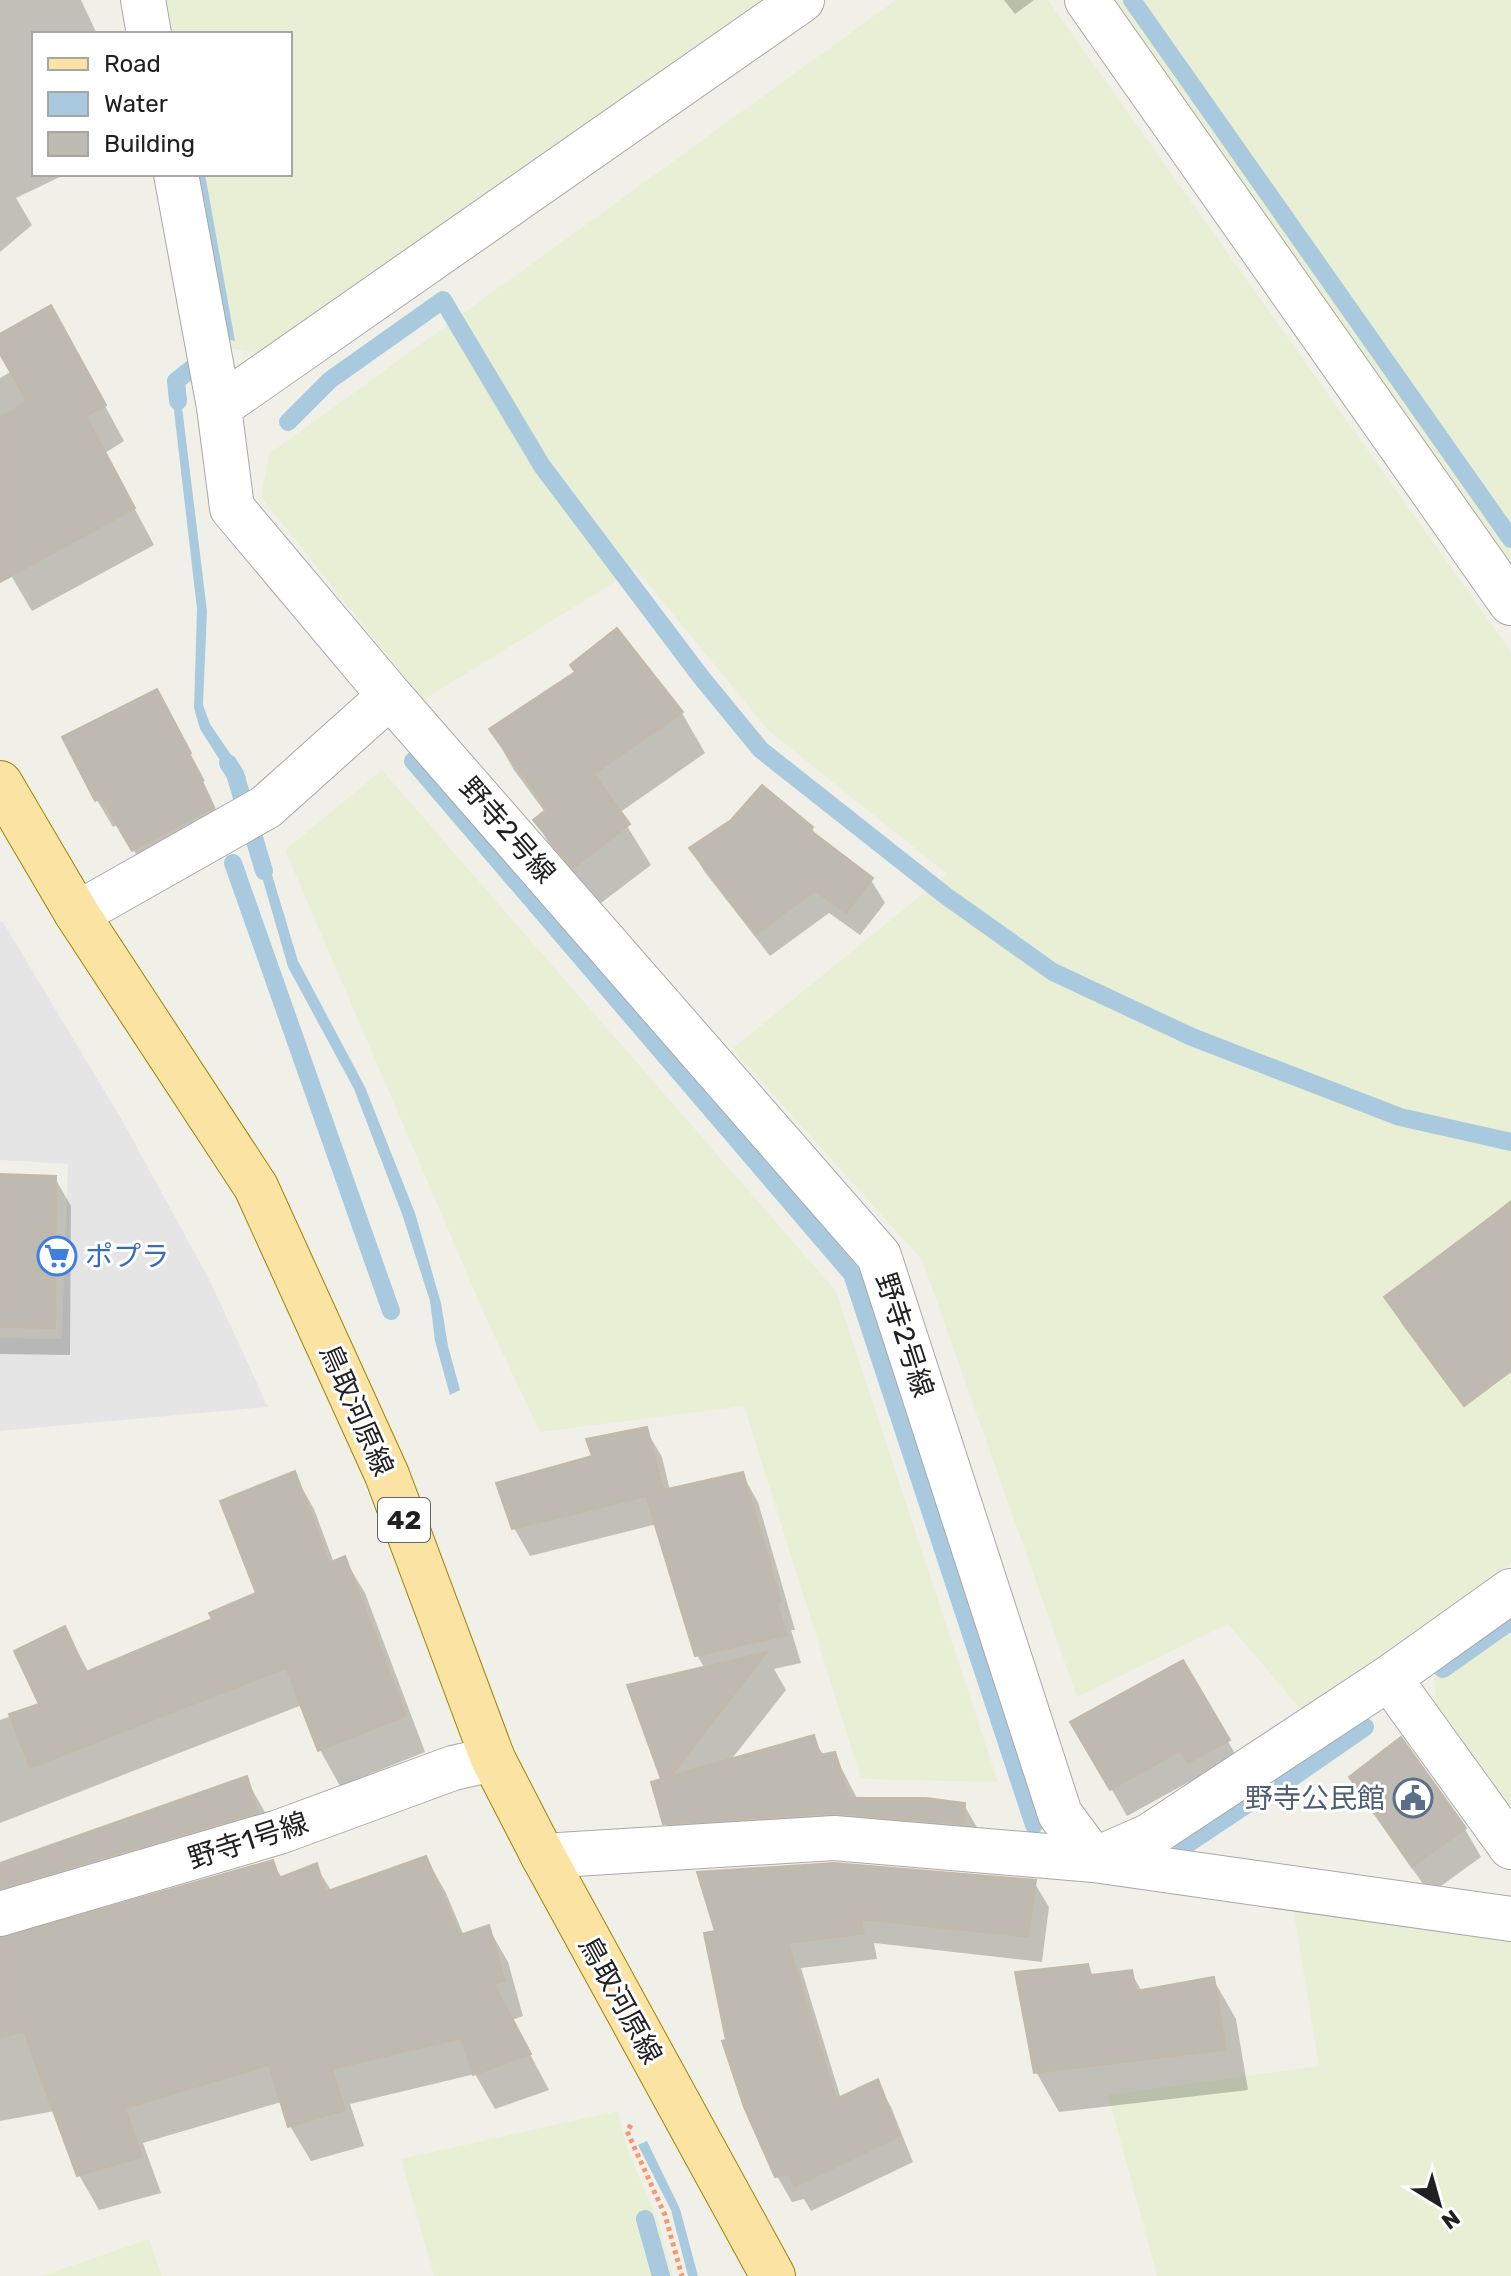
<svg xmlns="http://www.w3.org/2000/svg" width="1511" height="2276" font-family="Rubik,'Noto Sans JP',sans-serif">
	<rect width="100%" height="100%" fill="#f1f0e8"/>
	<g fill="#e9efd4">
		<path d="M164,0h597l-502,353 -32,-5 -32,-174h95v-140h-120z"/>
		<path d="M896,0h152l463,652v911l-209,148 -74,-87 -151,73 -155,-437 -190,-211 215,-175 -178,-143 -133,-162 -213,131 -162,-203 8,-43z"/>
		<path d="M1112,0h399v566z"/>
		<path d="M382,770l454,521 162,491 -137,-3 -117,-373 -204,26 -54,-114 -201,-468z"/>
		<path d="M1511,1609v205l-74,-106 -4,-44z"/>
		<path d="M1291,1896l220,36v344h-354l-49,-181 211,-29z"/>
		<path d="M618,2111l9,37 31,73 15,55h-239l-33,-117z"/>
		<path d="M149,2239l13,37h-120z"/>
	</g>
	<path fill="#e5e5e5" d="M0,922h3l119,198 88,161 58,126 -268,24v-93l62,1 6,-175 -68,-4z"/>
	<g fill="#a9cade">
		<path d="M195,174h10l30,167 -10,-2z"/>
		<path d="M178,374l29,237 -4,94 7,19 36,53 -11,7 -35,-55 -6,-21 3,-99 -27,-233z"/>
		<path d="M263,845l35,116 67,126 50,126 26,90 7,43 12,44 -10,5 -15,-54 -5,-40 -28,-87 -48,-125 -66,-122 -34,-118z"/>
		<path d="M647,2141l33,68 18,67h-10l-17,-66 -33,-65z"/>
	</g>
	<g fill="#0003">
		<path d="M0,0h81l16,34h-63v140h32l-50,24 16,27 -32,27z"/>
		<path d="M1004,0h30l-19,14z"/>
		<path d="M0,336l71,7 53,98 -19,12 49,92 -122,66 -32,-54v-179l12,-7 -12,-21z"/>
		<path d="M616,631l66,82 23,40 -86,60 32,52 -54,41 -38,-45 -23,-40 9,-9 -31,-42 -23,-40 86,-57z"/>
		<path d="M172,719l33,62 -2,1 25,53 -79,42 -30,-53 -6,3 -16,-27z"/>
		<path d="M812,828l6,11 53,41 14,23 -25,32 -31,-22 -59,43 -66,-85 -13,-22z"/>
		<path d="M0,1176l55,2 16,28 -1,149 -70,-1z"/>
		<path d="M1511,1200v152l-58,41 -51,-69 -15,-26z"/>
		<path d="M646,1430l16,27 8,34 72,-17 16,28 37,128h-4l10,33 -27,6 12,21 -56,71 83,-23 11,18 10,-2 24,46 106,5 21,36 -300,18 -20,-36 -1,-43 41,-111 -8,-14 -40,-131 -127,32 -16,-28 80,-71z"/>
		<path d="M294,1474l20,35 20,54 10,-5 21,35 60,159 -85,34 -20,-36 -18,-45 -302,118v-103l42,-15 23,-76 24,44 125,-53 45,-26z"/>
		<path d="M1182,1663l62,106 -39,21 -7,-13 -71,39 -54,-94z"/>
		<path d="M1352,1778l113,51 16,28 -51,37 -62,-89z"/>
		<path d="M246,1779l20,35 -264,118 -2,3v-69z"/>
		<path d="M426,1858l20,35 18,43 24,-9 20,35 15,54 -11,4 37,70 -54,19 -20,-35 -125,30 14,42 -53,15 -21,-35 -9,-24 -138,41 18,50 -62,17 -20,-35 -24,-64 -55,10v-181l272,-78 10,16 34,-12 16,26z"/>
		<path d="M1034,1882l15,25 -7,55 -168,-19 3,16 -76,9 40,131 36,-17 14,25 22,55 -102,49 -7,-12 -12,3 -15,-26 -49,-135 -21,-106z"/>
		<path d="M1087,1966l6,11 38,-5 11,20 71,-13 23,40 12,71 -189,22 -23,-40z"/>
	</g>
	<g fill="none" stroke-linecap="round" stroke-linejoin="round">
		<g stroke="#a9cade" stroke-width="18">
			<path d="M1132,0l379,539"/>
			<path d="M178,401l-2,-20 33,-26"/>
			<path d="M288,422l42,-42 113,-80 99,166 159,211 60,73 185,146 107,76 139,65 208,80 111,25"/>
			<path d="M413,761l439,513 182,551"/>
			<path d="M228,763l7,11 29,97"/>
			<path d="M233,863l158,448"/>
			<path d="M1443,1669l68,-48"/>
			<path d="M1283,1784l82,-57"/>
			<path d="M1183,1847l66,-44"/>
			<path d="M645,2219l16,57"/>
		</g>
	</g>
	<g fill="#beb9b1" stroke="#c3b9aa" stroke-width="2">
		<path d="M51,305l55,100 -20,11 49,92 -135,74v-164l27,-17 -27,-47v-20z"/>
		<path d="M617,628l66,84 -89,62 36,50 -57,44 -40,-48 14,-11 -58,-80 86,-57 -5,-7z"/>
		<path d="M157,689l34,64 -2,1 25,53 -82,44 -31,-53 -6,3 -33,-64z"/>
		<path d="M762,785l51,42 -3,3 63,48 -27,35 -31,-22 -59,43 -67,-86 42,-28z"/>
		<path d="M0,1174l56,2 -1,152 -55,-1z"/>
		<path d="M1511,1202v169l-47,35 -80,-109z"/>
		<path d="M647,1427l16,63 80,-18 38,130 -4,1 10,32 -92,21 -49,-160 -134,33 -16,-46 96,-27 -6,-17z"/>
		<path d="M295,1471l34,92 16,-7 61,160 -88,35 -32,-83 -256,100 -21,-54 30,-10 -25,-53 51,-25 21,46 126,-53 -3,-6 47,-20 -36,-92z"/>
		<path d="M767,1652l-96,124 143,-41 6,20 15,-3 15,46h76l39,5 -1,21 -131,-11 -170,11 -12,-42 10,-3 -34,-94z"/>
		<path d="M1183,1660l47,80 -42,23 -8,-12 -70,39 -40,-68z"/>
		<path d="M1401,1737l65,91 -54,39 -63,-90z"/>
		<path d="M247,1776l11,36 -258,76v-25z"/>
		<path d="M426,1856l34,79 29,-10 16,56 -11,3 37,70 -58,21 -12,-37 -129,31 13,41 -57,17 -19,-62 -144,43 17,49 -65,19 -53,-144 -24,5v-99l273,-78 6,18 38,-15 8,29z"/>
		<path d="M834,1863l202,17 -8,57 -167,-18 3,15 -76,9 48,156 42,-20 22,57 -106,51 -5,-13 -14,3 -31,-70 -22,-66 4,-1 -22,-107 11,-2 -18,-59z"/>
		<path d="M1088,1964l3,11 41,-5 4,21 78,-14 12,73 -192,23 -19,-101z"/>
	</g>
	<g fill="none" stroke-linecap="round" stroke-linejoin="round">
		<g stroke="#a8a8a8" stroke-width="46">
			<g id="street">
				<path d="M143,0l6,34"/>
				<path d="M1087,0l424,603"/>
				<path d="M176,174l43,233 13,101 158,188"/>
				<path d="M219,407l583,-407"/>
				<path d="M77,914l189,-107 124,-111 489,560 181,558 34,46 -260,-22 -291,18"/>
				<path d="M1389,1678l122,169"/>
				<path d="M1094,1860l55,-24 240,-158 122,-87"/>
				<path d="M1094,1860l417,59"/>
				<path d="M0,1914l279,-82 174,-64 40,-9"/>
			</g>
		</g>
		<g stroke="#9d8301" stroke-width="46">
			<path id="primary" d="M0,783l77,131 179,273 131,288 106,284 50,97 230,420"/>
		</g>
		<path stroke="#f99672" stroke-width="5" stroke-dasharray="4 4" stroke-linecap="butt" d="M631,2125l-4,6 38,84 17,61"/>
		<use href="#street" stroke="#fff" stroke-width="44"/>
		<use href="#primary" stroke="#fbe4a3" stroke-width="44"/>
	</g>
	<defs>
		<g id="supermarket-ring" transform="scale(2)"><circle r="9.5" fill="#fff" stroke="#3f7fe0" stroke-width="1.5"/><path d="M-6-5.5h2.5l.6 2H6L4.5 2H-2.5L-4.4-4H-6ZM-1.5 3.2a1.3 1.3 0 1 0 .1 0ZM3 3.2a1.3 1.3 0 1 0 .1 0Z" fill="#3f7fe0"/></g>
		<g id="civic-ring" transform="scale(2)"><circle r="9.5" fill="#fff" stroke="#5c6f8a" stroke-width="1.5"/><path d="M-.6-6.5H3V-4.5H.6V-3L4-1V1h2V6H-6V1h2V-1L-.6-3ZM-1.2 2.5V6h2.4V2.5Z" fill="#5c6f8a"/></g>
	</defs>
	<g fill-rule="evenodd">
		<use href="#supermarket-ring" x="57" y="1256"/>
		<use href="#civic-ring" x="1413" y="1798"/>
	</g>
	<g text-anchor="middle" stroke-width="6" stroke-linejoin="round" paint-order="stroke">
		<rect fill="#fff" stroke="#646464" stroke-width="2" x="378" y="1498" width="52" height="44" rx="6"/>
		<g font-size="26" font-weight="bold" fill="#212121">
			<text x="404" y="1529">42</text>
		</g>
		<g font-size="28" fill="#212121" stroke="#fff">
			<text transform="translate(508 830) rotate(49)" y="10">野寺2号線</text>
			<text transform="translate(905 1335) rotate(72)" y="10">野寺2号線</text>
			<text transform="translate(357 1410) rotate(66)" y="10">鳥取河原線</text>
			<text transform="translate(248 1840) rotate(-18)" y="10">野寺1号線</text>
			<text transform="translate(621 2000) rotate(61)" y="10">鳥取河原線</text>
		</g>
		<g font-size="28" fill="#366cbe" stroke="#fff" text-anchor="start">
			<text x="85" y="1266">ポプラ</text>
		</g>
		<g font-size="28" fill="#4e5e75" stroke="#fff" text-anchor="end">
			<text x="1385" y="1808">野寺公民館</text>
		</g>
	</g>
	<rect x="32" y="32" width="260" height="144" fill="#ffffff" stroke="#a6a6a6" stroke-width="2"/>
	<rect x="48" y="58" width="40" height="12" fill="#fbe4a3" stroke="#a6a6a6" stroke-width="2"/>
	<text x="104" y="72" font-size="24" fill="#212121">Road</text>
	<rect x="48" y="92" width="40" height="24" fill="#a9cade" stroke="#a6a6a6" stroke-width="2"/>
	<text x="104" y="112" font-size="24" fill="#212121">Water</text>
	<rect x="48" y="132" width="40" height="24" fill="#beb9b1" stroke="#a6a6a6" stroke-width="2"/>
	<text x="104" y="152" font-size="24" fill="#212121">Building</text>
	<g transform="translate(1439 2204) rotate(143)" stroke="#ffffff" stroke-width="6" paint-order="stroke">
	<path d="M0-6L14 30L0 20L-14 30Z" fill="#212121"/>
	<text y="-12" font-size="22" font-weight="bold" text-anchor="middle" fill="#212121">N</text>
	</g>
</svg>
